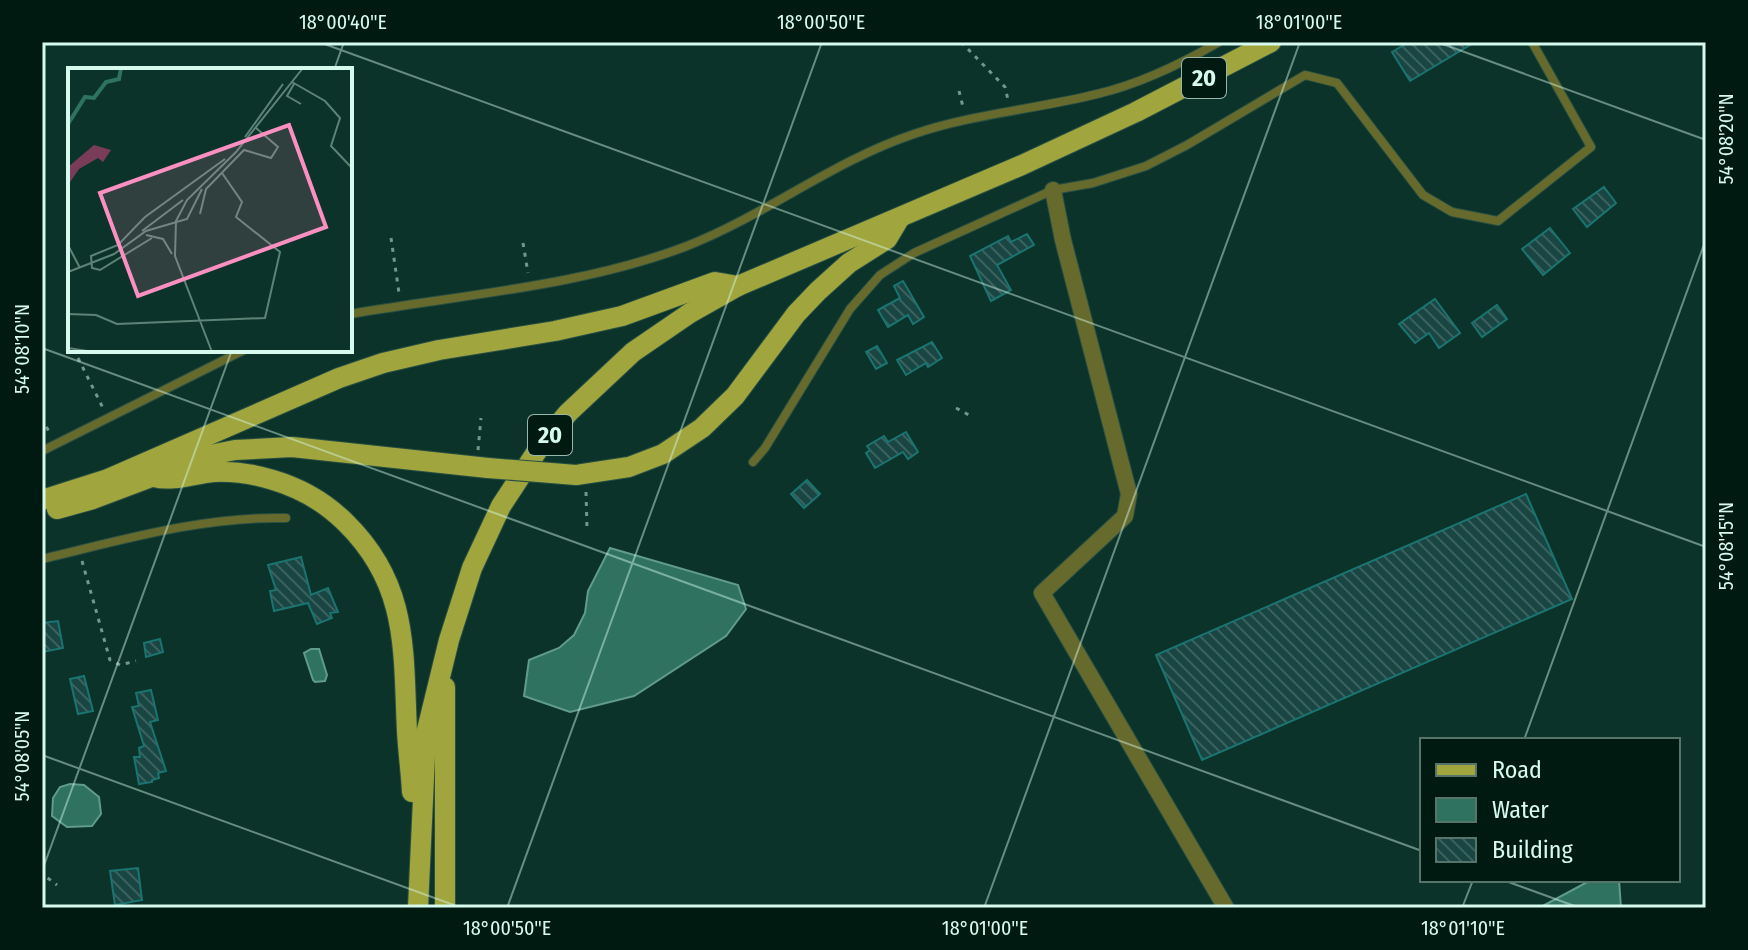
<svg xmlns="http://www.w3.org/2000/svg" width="1748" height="950" font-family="'Fira Sans Condensed',sans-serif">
	<defs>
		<pattern id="building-back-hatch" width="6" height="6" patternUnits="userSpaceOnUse" patternTransform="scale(2)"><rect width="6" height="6" fill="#194543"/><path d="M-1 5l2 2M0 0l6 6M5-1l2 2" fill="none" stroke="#3a615e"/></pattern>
	</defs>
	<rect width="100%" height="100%" fill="#0c3329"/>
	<g fill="#2f725f" stroke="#619b8a" stroke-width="2">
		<path d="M610,548l128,37 8,24 -20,27 -92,60 -64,16 -46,-16 5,-36 30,-12 15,-13 11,-22 3,-22z"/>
		<path d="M311,649h8l8,26 -2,6 -10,1 -2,-2 -9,-27z"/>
		<path d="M70,784l14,1 15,12 2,17 -9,12 -25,1 -15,-11 1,-18 7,-11z"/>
		<path d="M1591,880h28l2,28h-82z"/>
	</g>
	<g fill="url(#building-back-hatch)" stroke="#1a7471" stroke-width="2">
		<path d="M1409,42h66l-65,39 -18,-29z"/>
		<path d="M1604,187l12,16 -29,24 -14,-18z"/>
		<path d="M1550,228l20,25 -27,22 -21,-26z"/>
		<path d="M1027,234l7,11 -37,20 14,25 -20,11 -21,-45 38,-20 3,6z"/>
		<path d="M903,281l21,36 -11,7 -5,-9 -20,12 -10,-17 22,-12 -6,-12z"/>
		<path d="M1435,299l25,34 -21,15 -10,-15 -14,10 -16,-19z"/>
		<path d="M1497,305l10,14 -25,18 -10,-14z"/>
		<path d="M932,342l10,16 -14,9 -2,-4 -20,12 -9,-15z"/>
		<path d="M877,346l10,17 -11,6 -10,-17z"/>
		<path d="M906,432l12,20 -10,7 -5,-7 -28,16 -9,-15 4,-3 -3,-4 17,-10 4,6z"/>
		<path d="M807,480l13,14 -16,14 -13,-14z"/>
		<path d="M1526,494l46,105 -370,161 -46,-105z"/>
		<path d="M301,557l10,38 17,-7 10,24 -8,1 2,5 -15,6 -9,-21 -34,8 -4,-20 6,-1 -8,-25z"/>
		<path d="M58,621l5,27 -21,4v-29z"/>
		<path d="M160,639l3,13 -17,5 -2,-14z"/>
		<path d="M84,676l9,35 -15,3 -8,-35z"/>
		<path d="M151,690l7,30 -8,2 16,49 -8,2 1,5 -7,2v2l-13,2 -5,-27h6l-1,-9 5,-2 -12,-39 7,-1 -3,-13z"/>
		<path d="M138,868l4,32 -27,5 -5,-34z"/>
	</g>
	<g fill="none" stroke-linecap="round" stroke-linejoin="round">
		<g stroke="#284f44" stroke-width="10">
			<g id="lane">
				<path d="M350,314c110,-19 233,-28 337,-68 79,-31 146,-85 227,-112 59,-20 123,-25 183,-40 43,-10 84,-30 122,-52"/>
				<path d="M42,451l202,-101"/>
				<path d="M753,462l12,-14 85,-139 30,-34 34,-22 139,-63 40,-7 53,-17 41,-21 118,-70 32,8 86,112 29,17 46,9 93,-74 -59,-105"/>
				<path d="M42,559c80,-19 161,-43 244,-41"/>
			</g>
		</g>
		<g stroke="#284f44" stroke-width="18">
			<path id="street" d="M1053,190l10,50 66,254 -4,22 -83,77 184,315"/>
		</g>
		<g stroke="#284f44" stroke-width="22">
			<g id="primary">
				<path d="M576,475l53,-8 34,-13 39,-26 33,-32 61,-82 22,-23 31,-28 38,-24 12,-20"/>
				<path d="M154,477c19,5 39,-3 59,-5 20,-1 41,2 60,8 27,8 53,23 73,43 63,62 57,127 61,208 1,20 4,41 5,61"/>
				<path d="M42,500l66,-21 231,-101 44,-15 56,-13 116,-19 67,-15 93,-34 23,4"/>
				<path d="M57,509l36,-10 117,-44 25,-5 57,-3 196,21"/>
				<path d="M418,908l8,-174 23,-94 23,-72 29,-62 38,-58 29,-35 65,-61 57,-39 48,-27 284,-121 114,-53 135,-70"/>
				<path d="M445,908v-221"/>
			</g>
		</g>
		<g stroke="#72978c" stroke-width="3" stroke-dasharray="4 6" stroke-linecap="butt">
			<path d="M961,42l44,45 3,13"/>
			<path d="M959,91l4,16"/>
			<path d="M391,238l8,55"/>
			<path d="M523,243l5,30"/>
			<path d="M78,358l25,50"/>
			<path d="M956,408l13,7"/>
			<path d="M42,418l7,14"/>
			<path d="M478,450l3,-32"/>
			<path d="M586,492l1,36"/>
			<path d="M82,561l28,99 10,5 16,-4"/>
			<path d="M42,870l3,6 12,9"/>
		</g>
		<use href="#lane" stroke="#666a2d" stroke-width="8"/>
		<use href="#street" stroke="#666a2d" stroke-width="16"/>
		<use href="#primary" stroke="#a0a53e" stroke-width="20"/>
		<g stroke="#284f44" stroke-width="22" stroke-linecap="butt">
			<path id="primary-bridge" d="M488,468l88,7"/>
		</g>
		<use href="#primary-bridge" stroke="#a0a53e" stroke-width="20"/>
	</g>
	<path fill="none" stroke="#d6faed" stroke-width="2" stroke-opacity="0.45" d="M319,42l1387,505M1437,42l269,98M334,70l10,-28M42,348l1380,503M1524,740l182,-501M42,755l420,153M42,871l190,-521M1503,880l77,28M507,908l315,-866M984,908l316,-866M1462,908l11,-28"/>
	<g text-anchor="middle" stroke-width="8" stroke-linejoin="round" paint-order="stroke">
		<g fill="#001a12" stroke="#96b7ab" stroke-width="2">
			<rect x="1182" y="58" width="44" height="40" rx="6"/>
			<rect x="528" y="415" width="44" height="40" rx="6"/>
		</g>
		<g font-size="24" font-weight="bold" fill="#d6faed">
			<text x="1204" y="86">20</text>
			<text x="550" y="443">20</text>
		</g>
	</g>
	<g transform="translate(68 68)">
		<rect width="284" height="284" fill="#0c3329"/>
		<path d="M26,77l17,5 -8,12 -5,-4 -19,11 -11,16v-18z" fill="#793d59"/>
		<path fill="none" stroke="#2f725f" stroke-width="4" d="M0,56l17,-27 9,1 12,-16 13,-3 2,-11"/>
		<path fill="none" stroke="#5d8377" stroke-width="2" d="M224,14l33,19 15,17 -9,28 21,22M226,16l-7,12 14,8M177,69l38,-53M132,146l6,-25 38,-39 27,8 7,-11 -22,-19M74,163l41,-31M78,167l17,4 9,15M84,170l-52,32 -8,-2 -1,-12 27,-11 27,-28 80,-58M0,177l12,23M0,204l46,-18 32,-23 41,-12 15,-30M0,246l28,1 21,9 148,-6 15,-66 -44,-35 6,-15 -20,-29M0,280l26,4M144,284l-37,-96 1,-35 11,-21 49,-48 67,-84"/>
		<path fill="#fc8fc1" fill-opacity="0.15" stroke="#fc8fc1" stroke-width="4" d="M221,57l37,102 -188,69 -38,-103z"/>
		<rect width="284" height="284" fill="none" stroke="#d6faed" stroke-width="4"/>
	</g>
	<rect width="1748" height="950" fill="none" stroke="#001a12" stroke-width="88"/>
	<rect x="1420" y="738" width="260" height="144" fill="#001a12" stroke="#56746a" stroke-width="2"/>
	<rect x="1436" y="764" width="40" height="12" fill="#a0a53e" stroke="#56746a" stroke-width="2"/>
	<text x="1492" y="778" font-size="24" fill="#d6faed">Road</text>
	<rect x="1436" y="798" width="40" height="24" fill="#2f725f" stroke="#56746a" stroke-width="2"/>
	<text x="1492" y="818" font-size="24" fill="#d6faed">Water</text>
	<rect x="1436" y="838" width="40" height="24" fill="url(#building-back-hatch)" stroke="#56746a" stroke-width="2"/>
	<text x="1492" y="858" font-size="24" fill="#d6faed">Building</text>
	<rect x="44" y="44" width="1660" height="862" fill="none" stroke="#d6faed" stroke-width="3"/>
	<g font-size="20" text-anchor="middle" fill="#d6faed">
		<text x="343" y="29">18°00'40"E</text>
		<text x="821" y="29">18°00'50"E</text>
		<text x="1299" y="29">18°01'00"E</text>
		<text transform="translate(1726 139) rotate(-90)" y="7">54°08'20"N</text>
		<text transform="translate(22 349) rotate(-90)" y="7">54°08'10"N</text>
		<text transform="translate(1726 546) rotate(-90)" y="7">54°08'15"N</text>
		<text transform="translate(22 756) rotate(-90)" y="7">54°08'05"N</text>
		<text x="507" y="935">18°00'50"E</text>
		<text x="985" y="935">18°01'00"E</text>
		<text x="1463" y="935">18°01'10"E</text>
	</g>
</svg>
